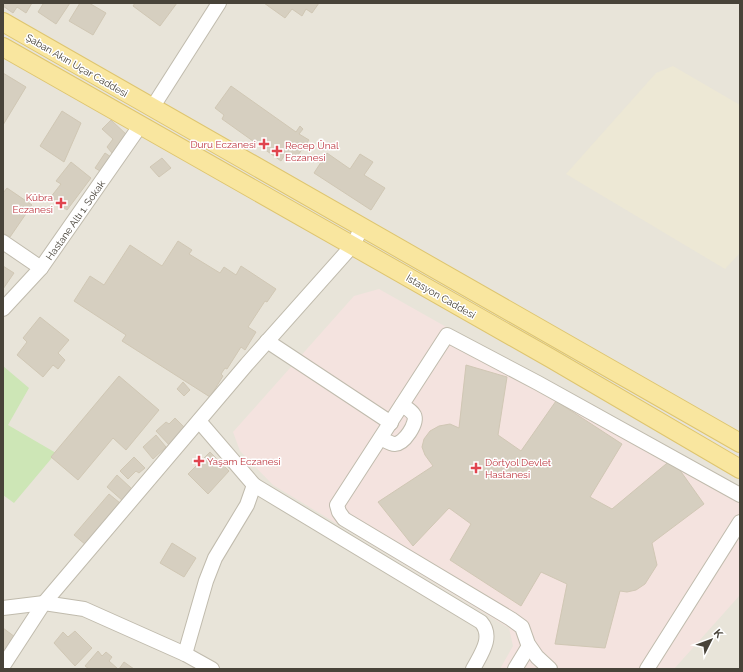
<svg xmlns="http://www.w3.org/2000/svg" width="743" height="672" font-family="Raleway,sans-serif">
	<rect width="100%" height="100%" fill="#f4f2eb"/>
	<rect fill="#e8e4d9" x="3" y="3" width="737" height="666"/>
	<path fill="#ede8d5" d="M673,66l67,39v148l-15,16 -159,-95 90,-101z"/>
	<path fill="#f4e3df" d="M379,289l361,204v102l-66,74h-174l13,-23 -4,-18 -236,-143 -33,-34 -7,-19 121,-136z"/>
	<path fill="#cde6b6" d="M3,366l26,22 -21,37 48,28 -42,50 -11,-8z"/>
	<g fill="#d6cfc0" stroke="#d0c7b4">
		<path d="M3,3h29l-6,10 -9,-6 -4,6 -10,-7z"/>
		<path d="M42,3h28l-14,21 -18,-12 5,-8z"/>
		<path d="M80,3h9l17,10 -13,22 -24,-14z"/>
		<path d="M135,3h42l-17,23 -27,-20z"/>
		<path d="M264,3h55l-7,10 -6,-4 -4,7 -10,-7 -7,9z"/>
		<path d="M3,73l23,14 -23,38z"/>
		<path d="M231,86l65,46 4,-6 3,3 -4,5 10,6 -14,19 -9,-6 -5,8 -59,-42 2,-4 -9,-7z"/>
		<path d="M62,111l19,12 -17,39 -24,-16z"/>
		<path d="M111,120l17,16 -16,17 -5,-6 6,-8 -11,-10z"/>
		<path d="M105,153l9,6 -9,15 -10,-6z"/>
		<path d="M327,153l23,16 10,-15 13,8 -9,13 21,13 -14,22 -57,-37z"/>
		<path d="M162,158l9,10 -12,9 -9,-10z"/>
		<path d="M71,162l20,16 -24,32 -17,-12 11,-14 -5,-3z"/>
		<path d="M7,188l25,17 -22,32 -7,-4v-40z"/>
		<path d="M178,241l14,9 -3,4 31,19 4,-6 12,8 5,-9 35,23 -9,13 -2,-1 -17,26 8,5 -11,18 -4,-3 -14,22 -2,-1 -4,6 2,2 -13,21 -88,-56 4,-6 -52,-34 16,-25 14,9 26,-40 32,21z"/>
		<path d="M3,266l11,7 -11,16z"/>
		<path d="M40,317l29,23 -11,13 7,7 -7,9 -5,-4 -10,12 -26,-22 10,-13 -4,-4z"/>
		<path d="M466,365l41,12 -9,58 23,16 35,-50 66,43 -32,53 22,12 60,-50 32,45 -52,39 5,22 -12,19 -9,6 -9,2 -7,-1 -15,57 -50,-4 12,-60 -26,-12 -20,34 -71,-46 21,-36 -22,-16 -36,38 -35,-44 55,-36 -8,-11 -3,-8 2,-8 6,-8 9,-5 11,-2 9,4z"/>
		<path d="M119,376l40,34 -33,40 -13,-12 -35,42 -27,-23z"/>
		<path d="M183,382l7,8 -6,6 -7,-7z"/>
		<path d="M175,418l12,12 -16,17 -15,-16 10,-9 3,2z"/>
		<path d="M156,435l10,12 -13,12 -10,-12z"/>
		<path d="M210,452l19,19 -21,23 -20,-20z"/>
		<path d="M134,457l11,11 -6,5 -3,-2 -8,8 -8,-8z"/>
		<path d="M117,475l15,14 -9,12 -16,-14z"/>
		<path d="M109,494l11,9 -34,42 -12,-10z"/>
		<path d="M172,543l24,15 -12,19 -24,-14z"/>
		<path d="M3,628l12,9 -12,16z"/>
		<path d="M75,631l17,17 -17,18 -21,-23 9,-11 5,5z"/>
		<path d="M98,651l4,5 4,-4 6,5 -3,4 9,8h-29l-4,-3z"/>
		<path d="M124,662l10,7h-15z"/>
	</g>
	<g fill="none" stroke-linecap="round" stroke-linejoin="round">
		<g stroke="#c0bbad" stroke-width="16">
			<g id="minor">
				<path d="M152,108l67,-105"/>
				<path d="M3,242l38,26"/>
				<path d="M3,309l38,-41 99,-142"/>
				<path d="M267,341l124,82"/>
				<path d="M381,438c4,2 9,6 14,6 9,0 23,-21 19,-29 -3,-5 -8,-7 -12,-10"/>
				<path d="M254,485l227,137c13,15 0,32 -8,47"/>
				<path d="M3,608l41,-5 40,6 101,45 27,15"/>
				<path d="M185,654l21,-73 9,-23 32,-53 7,-20 -55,-64"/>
				<path d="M3,666l41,-63 203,-239 105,-118 10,-18"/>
				<path d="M515,669l14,-23"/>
				<path d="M550,669l-13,-12 -9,-13 -6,-17 -11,-8 -167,-100 -5,-7 -2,-7 110,-170 91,48 202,112"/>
				<path d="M647,669l93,-147"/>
			</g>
		</g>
		<g stroke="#dec56f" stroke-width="20">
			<g id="major">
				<path d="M3,22l737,421"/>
				<path d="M3,47l549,312 188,110"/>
			</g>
		</g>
		<use href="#minor" stroke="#fff" stroke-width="14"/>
		<use href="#major" stroke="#f9e69f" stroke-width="18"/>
	</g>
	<g fill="#e0444e" stroke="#fff" stroke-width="1.5">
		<path d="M262 138h4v4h4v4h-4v4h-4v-4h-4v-4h4z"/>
		<path d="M275 145h4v4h4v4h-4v4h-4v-4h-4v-4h4z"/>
		<path d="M59 197h4v4h4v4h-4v4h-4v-4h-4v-4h4z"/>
		<path d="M197 455h4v4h4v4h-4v4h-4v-4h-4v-4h4z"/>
		<path d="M474 462h4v4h4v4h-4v4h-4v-4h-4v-4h4z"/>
	</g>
	<g text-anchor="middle" stroke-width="3" stroke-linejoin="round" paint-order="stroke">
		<g font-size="10" fill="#484339" stroke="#fff">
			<text transform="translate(77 65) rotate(30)" y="4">Şaban Akın Uçar Caddesi</text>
			<text transform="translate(75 220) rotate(-55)" y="4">Hastane Altı 1. Sokak</text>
			<text transform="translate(441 296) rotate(30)" y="4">İstasyon Caddesi</text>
		</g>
		<g font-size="10" fill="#be3a42" stroke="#fff" text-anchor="start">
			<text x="256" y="148" text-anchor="end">Duru Eczanesi</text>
			<text x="285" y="149">Recep Ünal<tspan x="285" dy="12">Eczanesi</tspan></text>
			<text x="53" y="201" text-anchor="end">Kübra<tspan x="53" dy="12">Eczanesi</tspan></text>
			<text x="207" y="465">Yaşam Eczanesi</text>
			<text x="485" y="466">Dörtyol Devlet<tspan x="485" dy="12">Hastanesi</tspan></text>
		</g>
	</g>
	<rect width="743" height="672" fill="none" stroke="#484339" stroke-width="8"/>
	<g transform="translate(711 640) rotate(48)" stroke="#ffffff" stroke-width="3" paint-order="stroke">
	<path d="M0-3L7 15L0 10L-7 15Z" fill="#484339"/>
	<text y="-6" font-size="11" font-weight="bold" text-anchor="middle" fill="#484339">K</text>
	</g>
</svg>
